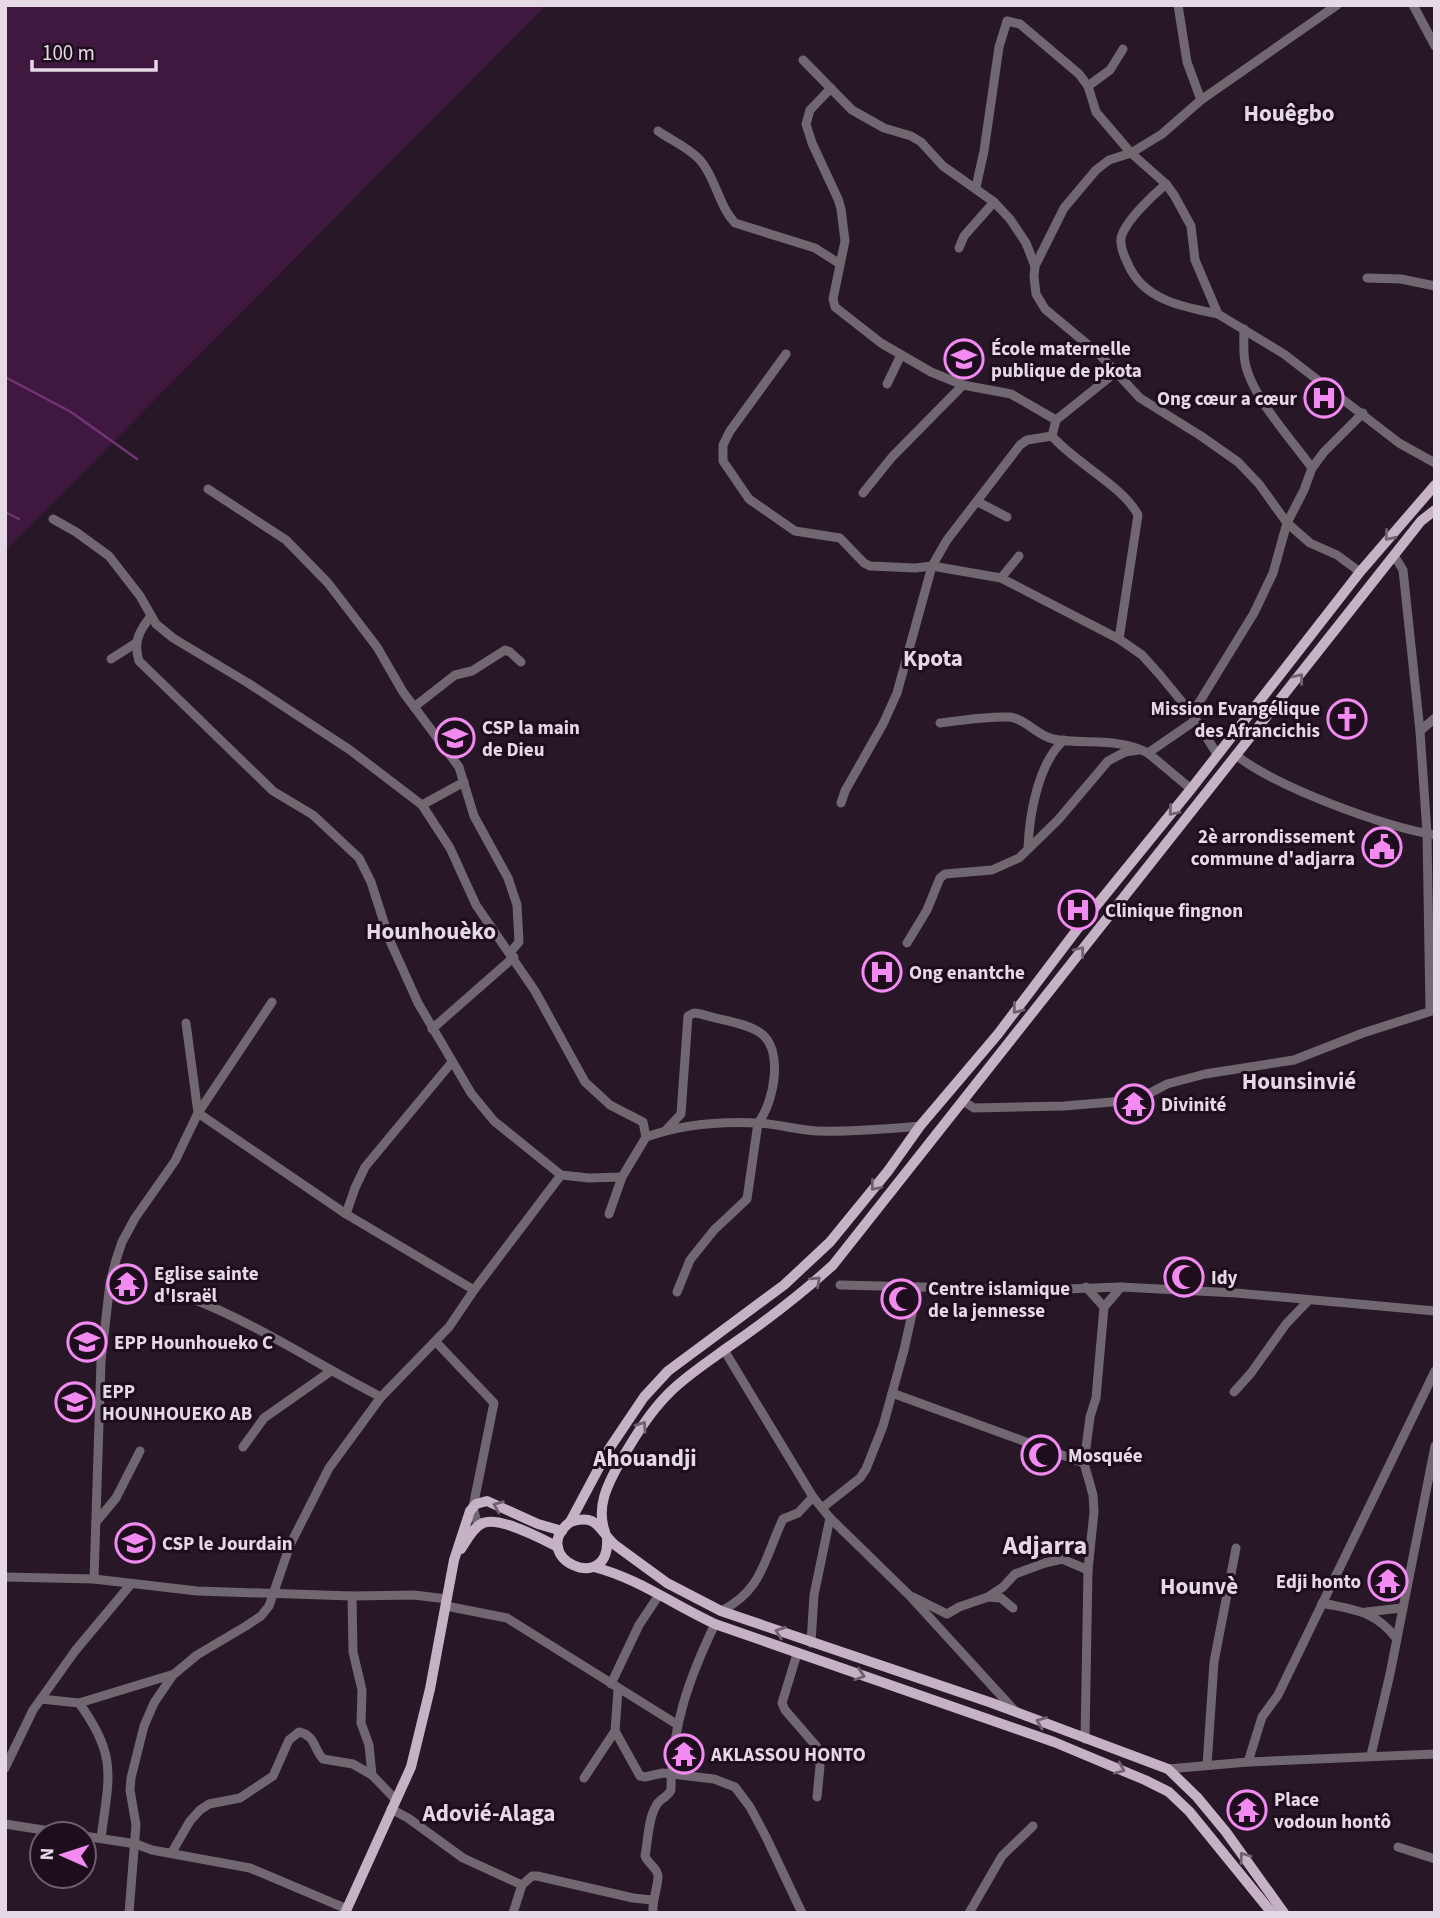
<svg xmlns="http://www.w3.org/2000/svg" width="1440" height="1918" font-family="'Source Sans 3',sans-serif">
	<rect width="100%" height="100%" fill="#271727"/>
	<path fill="#3f183f" d="M5,5h541l-541,546z"/>
	<g fill="none" stroke-linecap="round" stroke-linejoin="round">
		<g stroke="#743374" stroke-width="2.5">
			<path d="M5,377l66,35 66,47"/>
			<path d="M5,512l14,7"/>
		</g>
		<g stroke="#706770" stroke-width="9">
			<path d="M1178,5l9,57 14,38"/>
			<path d="M1337,5l-136,95 -39,34 -31,19 -22,7 -13,10 -32,38 -29,58 -1,11 2,17 9,15 54,45 41,44 61,38 37,26 21,22 28,39 23,20 27,12 23,17"/>
			<path d="M1413,5l22,41"/>
			<path d="M803,60l49,50 32,18 27,8 10,6 22,24 51,36 16,17 16,24 9,23"/>
			<path d="M1088,86l22,-16 13,-21"/>
			<path d="M831,88l-21,22 -4,14 6,19 26,56 3,10 4,32 -12,58 2,8 46,36 50,29 32,13 48,9 45,26"/>
			<path d="M658,131c14,10 30,16 42,29 16,18 18,45 35,63l80,25 25,16"/>
			<path d="M1166,184c-13,11 -41,37 -45,54 -1,8 3,18 7,26 15,36 55,43 90,50"/>
			<path d="M976,187l8,-36 15,-104 8,-26 13,3 59,50 9,12 8,26 35,41 35,31 8,11 17,31 4,34 23,54 66,40 115,89 36,20"/>
			<path d="M959,248l5,-12 30,-34"/>
			<path d="M1367,278l34,1 34,7"/>
			<path d="M1244,329c0,11 -1,23 1,33 6,34 47,78 67,106"/>
			<path d="M786,354l-56,77 -7,14v16l26,38 46,32 45,7 24,25 6,3 45,2 17,-2 69,12 118,61 23,16 18,20 32,39 25,40"/>
			<path d="M887,384l14,-29"/>
			<path d="M1052,436c23,27 71,50 86,79l-19,124"/>
			<path d="M1052,436l4,-16 60,-48"/>
			<path d="M208,489l78,51 42,43 49,64 26,45 56,75 15,49 34,62 9,27 2,37 -9,11"/>
			<path d="M863,493l29,-36 71,-72"/>
			<path d="M978,502l29,15"/>
			<path d="M53,519l23,13 33,24 31,40 16,28 17,14 75,45 102,67 72,55 28,43 26,57 59,86 50,91 25,23 33,17 3,15 -24,40 -13,37"/>
			<path d="M1395,557l8,13 17,161 7,102 3,178"/>
			<path d="M1001,578l18,-22"/>
			<path d="M151,616c-12,15 -18,26 -12,45l134,130 40,24 46,43 12,24 19,59 28,62 53,90 23,28 67,54 28,3 33,-1"/>
			<path d="M111,659l25,-16"/>
			<path d="M414,707l41,-32 17,-4 33,-21 5,2 11,10"/>
			<path d="M1192,714l62,-101 19,-40 14,-50 17,-33 8,-22 12,-16 39,-39"/>
			<path d="M940,723c23,-3 47,-7 70,-6 16,2 26,18 43,22 30,6 66,-2 95,14l43,36"/>
			<path d="M1420,731l15,-13"/>
			<path d="M1148,753l48,-33"/>
			<path d="M1237,756c42,32 145,70 198,79"/>
			<path d="M841,803l4,-12 38,-67 14,-31 35,-127 15,-26 73,-95 7,-5 25,-4"/>
			<path d="M422,805l42,-23"/>
			<path d="M1028,849c1,-33 10,-86 36,-109"/>
			<path d="M907,943l20,-33 13,-32 5,-4 47,-4 27,-12 39,-38 50,-59 17,-9 14,-2"/>
			<path d="M186,1023l12,90 148,101 128,76"/>
			<path d="M432,1029l82,-72"/>
			<path d="M963,1101l11,7 90,-2 48,-4 40,-10 15,-8 38,-10 89,-14 69,-27 72,-23"/>
			<path d="M666,1130l15,-16 7,-98 6,-3 7,1c18,6 42,8 58,18 26,16 15,71 -1,91l-11,76 -33,31 -24,30 -13,32"/>
			<path d="M646,1137c34,-12 75,-16 112,-14 20,1 39,7 59,8 34,1 68,-2 103,-5"/>
			<path d="M346,1214l9,-26 10,-21 87,-105"/>
			<path d="M840,1285l197,5 84,-3 115,6 199,18"/>
			<path d="M1086,1287l18,20"/>
			<path d="M193,1299c66,26 125,66 188,98"/>
			<path d="M436,1342l58,61 -21,104 5,19"/>
			<path d="M724,1350l89,147 17,21 79,77 106,116"/>
			<path d="M1234,1392l17,-19 35,-49 22,-23"/>
			<path d="M892,1393l192,70"/>
			<path d="M243,1447l21,-29 67,-47"/>
			<path d="M822,1508l38,-30 6,-9 17,-43 21,-76 14,-63"/>
			<path d="M96,1522l20,-24 24,-47"/>
			<path d="M5,1577l89,2 103,12 155,5 62,-1 33,4"/>
			<path d="M94,1579l7,-218 9,-78 6,-23 6,-18 13,-24 40,-57 23,-48 74,-111"/>
			<path d="M352,1596l1,56 9,38 -1,33 8,22 3,30"/>
			<path d="M913,1597l34,17 12,-7 29,-10 15,-10 12,-13 30,-11 17,-4 26,11"/>
			<path d="M988,1597l13,1 12,10"/>
			<path d="M1322,1603c32,7 52,7 74,35"/>
			<path d="M446,1606l61,12 171,107"/>
			<path d="M721,1611c42,-21 43,-52 62,-92l15,-6 15,-16"/>
			<path d="M1366,1612l36,-4"/>
			<path d="M811,1643l3,-48 16,-77"/>
			<path d="M797,1654l-15,49 3,7 32,37 3,19 -3,31"/>
			<path d="M611,1684l28,-59 20,-30"/>
			<path d="M41,1699l38,4 92,-28"/>
			<path d="M79,1703c39,53 30,74 22,135"/>
			<path d="M615,1731l25,45 5,1 18,-4 51,6 21,8 15,20 16,30 36,76"/>
			<path d="M1085,1739l3,-169 6,-58 -1,-17 -9,-32 6,-46 6,-19 8,-91 17,-20"/>
			<path d="M1371,1755l19,-81 45,-228"/>
			<path d="M1248,1762l14,-45 16,-22 157,-324"/>
			<path d="M1207,1765l7,-103 22,-114"/>
			<path d="M5,1768l28,-58 42,-59 56,-67"/>
			<path d="M1168,1769l80,-7 187,-8"/>
			<path d="M584,1778l31,-47 3,-41"/>
			<path d="M391,1809l17,9 55,40 59,27 10,-9h5l96,22 19,2"/>
			<path d="M5,1824l64,10"/>
			<path d="M84,1836l52,8 16,6 98,18 97,41"/>
			<path d="M1398,1847l37,12"/>
			<path d="M172,1852l18,-31 10,-11 9,-6 31,-6 33,-22 16,-36 10,-8c17,4 14,16 24,27l30,5 19,11 23,24"/>
			<path d="M129,1913l7,-88 -6,-35 1,-12 13,-52 10,-23 19,-28 24,-20 49,-29 15,-10 8,-10 21,-61 39,-77 52,-71 68,-70 25,-37 87,-115"/>
			<path d="M513,1913l9,-28"/>
			<path d="M653,1913c-1,-14 5,-25 5,-37 -1,-9 -10,-12 -13,-20 3,-15 3,-37 11,-50 3,-7 11,-8 15,-16 0,-62 18,-112 44,-166"/>
			<path d="M969,1913l33,-57 31,-30"/>
		</g>
		<g stroke="#c5b2c4" stroke-width="10">
			<path d="M570,1522c29,-9 28,8 45,23l52,38 54,28 271,92 176,66 29,28 29,35 58,81"/>
			<path d="M605,1532c-9,-25 2,-47 15,-70 14,-24 29,-49 49,-69 17,-17 36,-29 55,-43 38,-26 75,-54 109,-85l588,-744 14,-11"/>
			<path d="M607,1538c4,59 -81,19 -37,-16l39,-73 35,-52 24,-26 116,-86 46,-43 58,-71 32,-45 78,-92 81,-107 112,-138 169,-217 75,-87"/>
			<path d="M461,1549c6,-9 12,-22 22,-26 17,-7 59,16 75,24"/>
			<path d="M594,1567c43,11 80,38 121,57l339,118 91,38 24,12 20,19 83,102"/>
			<path d="M345,1913l66,-146 19,-78 24,-129 16,-49 6,-7 11,-3 51,23 24,7"/>
		</g>
	</g>
	<defs><path id="oneway-chevron" d="M-2-3.5L2.5 0L-2 3.5" fill="none" stroke-width="1.6" stroke-linecap="round" stroke-linejoin="round" transform="scale(1.75)"/></defs>
	<g stroke="#726070">
		<use href="#oneway-chevron" transform="translate(1389 536) rotate(131)"/>
		<use href="#oneway-chevron" transform="translate(1299 678) rotate(-52)"/>
		<use href="#oneway-chevron" transform="translate(1173 811) rotate(130)"/>
		<use href="#oneway-chevron" transform="translate(1080 951) rotate(-52)"/>
		<use href="#oneway-chevron" transform="translate(1017 1009) rotate(128)"/>
		<use href="#oneway-chevron" transform="translate(875 1186) rotate(130)"/>
		<use href="#oneway-chevron" transform="translate(816 1281) rotate(-43)"/>
		<use href="#oneway-chevron" transform="translate(642 1426) rotate(-55)"/>
		<use href="#oneway-chevron" transform="translate(498 1506) rotate(-158)"/>
		<use href="#oneway-chevron" transform="translate(780 1632) rotate(-161)"/>
		<use href="#oneway-chevron" transform="translate(860 1675) rotate(18)"/>
		<use href="#oneway-chevron" transform="translate(1041 1722) rotate(-159)"/>
		<use href="#oneway-chevron" transform="translate(1120 1769) rotate(23)"/>
		<use href="#oneway-chevron" transform="translate(1244 1857) rotate(-126)"/>
	</g>
	<defs>
		<g id="school-ring" transform="scale(2.0125)"><circle r="9.5" fill="#1e0e1d" stroke="#f38af2" stroke-width="1.5"/><path d="M0-5L7-2L0 1L-7-2ZM-4 1L0 2.5L4 1V4Q0 6-4 4Z" fill="#f38af2"/></g>
		<g id="hospital-ring" transform="scale(2.0125)"><circle r="9.5" fill="#1e0e1d" stroke="#f38af2" stroke-width="1.5"/><path d="M-5-5h3v3.5h4V-5h3V5h-3V1.5h-4V5h-3Z" fill="#f38af2"/></g>
		<g id="church-ring" transform="scale(2.0125)"><circle r="9.5" fill="#1e0e1d" stroke="#f38af2" stroke-width="1.5"/><path d="M-1.2-6h2.4v3.5h3.3v2.4h-3.3V6h-2.4V-.1h-3.3v-2.4h3.3Z" fill="#f38af2"/></g>
		<g id="civic-ring" transform="scale(2.0125)"><circle r="9.5" fill="#1e0e1d" stroke="#f38af2" stroke-width="1.5"/><path d="M-.6-6.5H3V-4.5H.6V-3L4-1V1h2V6H-6V1h2V-1L-.6-3ZM-1.2 2.5V6h2.4V2.5Z" fill="#f38af2"/></g>
		<g id="temple-ring" transform="scale(2.0125)"><circle r="9.5" fill="#1e0e1d" stroke="#f38af2" stroke-width="1.5"/><path d="M0-6L5-2H3V0L6.5 2.5H4V6H1.5V3h-3V6H-4V2.5H-6.5L-3 0V-2H-5Z" fill="#f38af2"/></g>
		<g id="mosque-ring" transform="scale(2.0125)"><circle r="9.5" fill="#1e0e1d" stroke="#f38af2" stroke-width="1.5"/><path d="M3.5-4.9A6 6 0 1 0 3.5 4.9A5 5 0 1 1 3.5-4.9Z" fill="#f38af2"/></g>
	</defs>
	<g fill-rule="evenodd">
		<use href="#school-ring" x="964" y="359"/>
		<use href="#hospital-ring" x="1324" y="398"/>
		<use href="#church-ring" x="1347" y="719"/>
		<use href="#school-ring" x="455" y="738"/>
		<use href="#civic-ring" x="1382" y="847"/>
		<use href="#hospital-ring" x="1078" y="910"/>
		<use href="#hospital-ring" x="882" y="972"/>
		<use href="#temple-ring" x="1134" y="1104"/>
		<use href="#mosque-ring" x="1184" y="1277"/>
		<use href="#temple-ring" x="127" y="1284"/>
		<use href="#mosque-ring" x="901" y="1299"/>
		<use href="#school-ring" x="87" y="1342"/>
		<use href="#school-ring" x="75" y="1402"/>
		<use href="#mosque-ring" x="1041" y="1455"/>
		<use href="#school-ring" x="135" y="1543"/>
		<use href="#temple-ring" x="1388" y="1581"/>
		<use href="#temple-ring" x="684" y="1754"/>
		<use href="#temple-ring" x="1247" y="1810"/>
	</g>
	<g text-anchor="middle" stroke-width="6" stroke-linejoin="round" paint-order="stroke">
		<g font-size="19" font-weight="bold" fill="#e4d9e4" stroke="#1e0e1d" text-anchor="start">
			<text x="991" y="355">École maternelle<tspan x="991" dy="22">publique de pkota</tspan></text>
			<text x="1297" y="405" text-anchor="end">Ong cœur a cœur</text>
			<text x="1320" y="715" text-anchor="end">Mission Evangélique<tspan x="1320" dy="22">des Afrancichis</tspan></text>
			<text x="482" y="734">CSP la main<tspan x="482" dy="22">de Dieu</tspan></text>
			<text x="1355" y="843" text-anchor="end">2è arrondissement<tspan x="1355" dy="22">commune d'adjarra</tspan></text>
			<text x="1105" y="917">Clinique fingnon</text>
			<text x="909" y="979">Ong enantche</text>
			<text x="1161" y="1111">Divinité</text>
			<text x="154" y="1280">Eglise sainte<tspan x="154" dy="22">d'Israël</tspan></text>
			<text x="1211" y="1284">Idy</text>
			<text x="928" y="1295">Centre islamique<tspan x="928" dy="22">de la jennesse</tspan></text>
			<text x="114" y="1349">EPP Hounhoueko C</text>
			<text x="102" y="1398">EPP<tspan x="102" dy="22">HOUNHOUEKO AB</tspan></text>
			<text x="1068" y="1462">Mosquée</text>
			<text x="162" y="1550">CSP le Jourdain</text>
			<text x="1361" y="1588" text-anchor="end">Edji honto</text>
			<text x="711" y="1761">AKLASSOU HONTO</text>
			<text x="1274" y="1806">Place<tspan x="1274" dy="22">vodoun hontô</tspan></text>
		</g>
		<g font-size="23" font-weight="bold" fill="#e4d9e4" stroke="#1e0e1d">
			<text x="1289" y="121">Houêgbo</text>
			<text x="933" y="666">Kpota</text>
			<text x="431" y="939">Hounhouèko</text>
			<text x="1299" y="1089">Hounsinvié</text>
			<text x="645" y="1466">Ahouandji</text>
			<text x="1199" y="1594">Hounvè</text>
			<text x="489" y="1821">Adovié-Alaga</text>
		</g>
		<g font-size="26" font-weight="bold" fill="#e4d9e4" stroke="#1e0e1d">
			<text x="1045" y="1554">Adjarra</text>
		</g>
	</g>
	<rect width="1440" height="1918" fill="none" stroke="#e4d9e4" stroke-width="14"/>
	<g transform="translate(63 1855) rotate(273)"><circle r="33" fill="#1e0e1d" stroke="#6d5f6d" stroke-width="2"/>
	<path d="M0-5L12 26L0 18L-12 26Z" fill="#f38af2"/>
	<text y="-10" font-size="19" font-weight="bold" text-anchor="middle" fill="#e4d9e4">N</text>
	</g>
	<path d="M32 60v10h124v-10" fill="none" stroke="#e4d9e4" stroke-width="3.5"/>
	<text x="42" y="60" font-size="21" fill="#e4d9e4" stroke="#1e0e1d" stroke-width="5" paint-order="stroke">100 m</text>
</svg>
